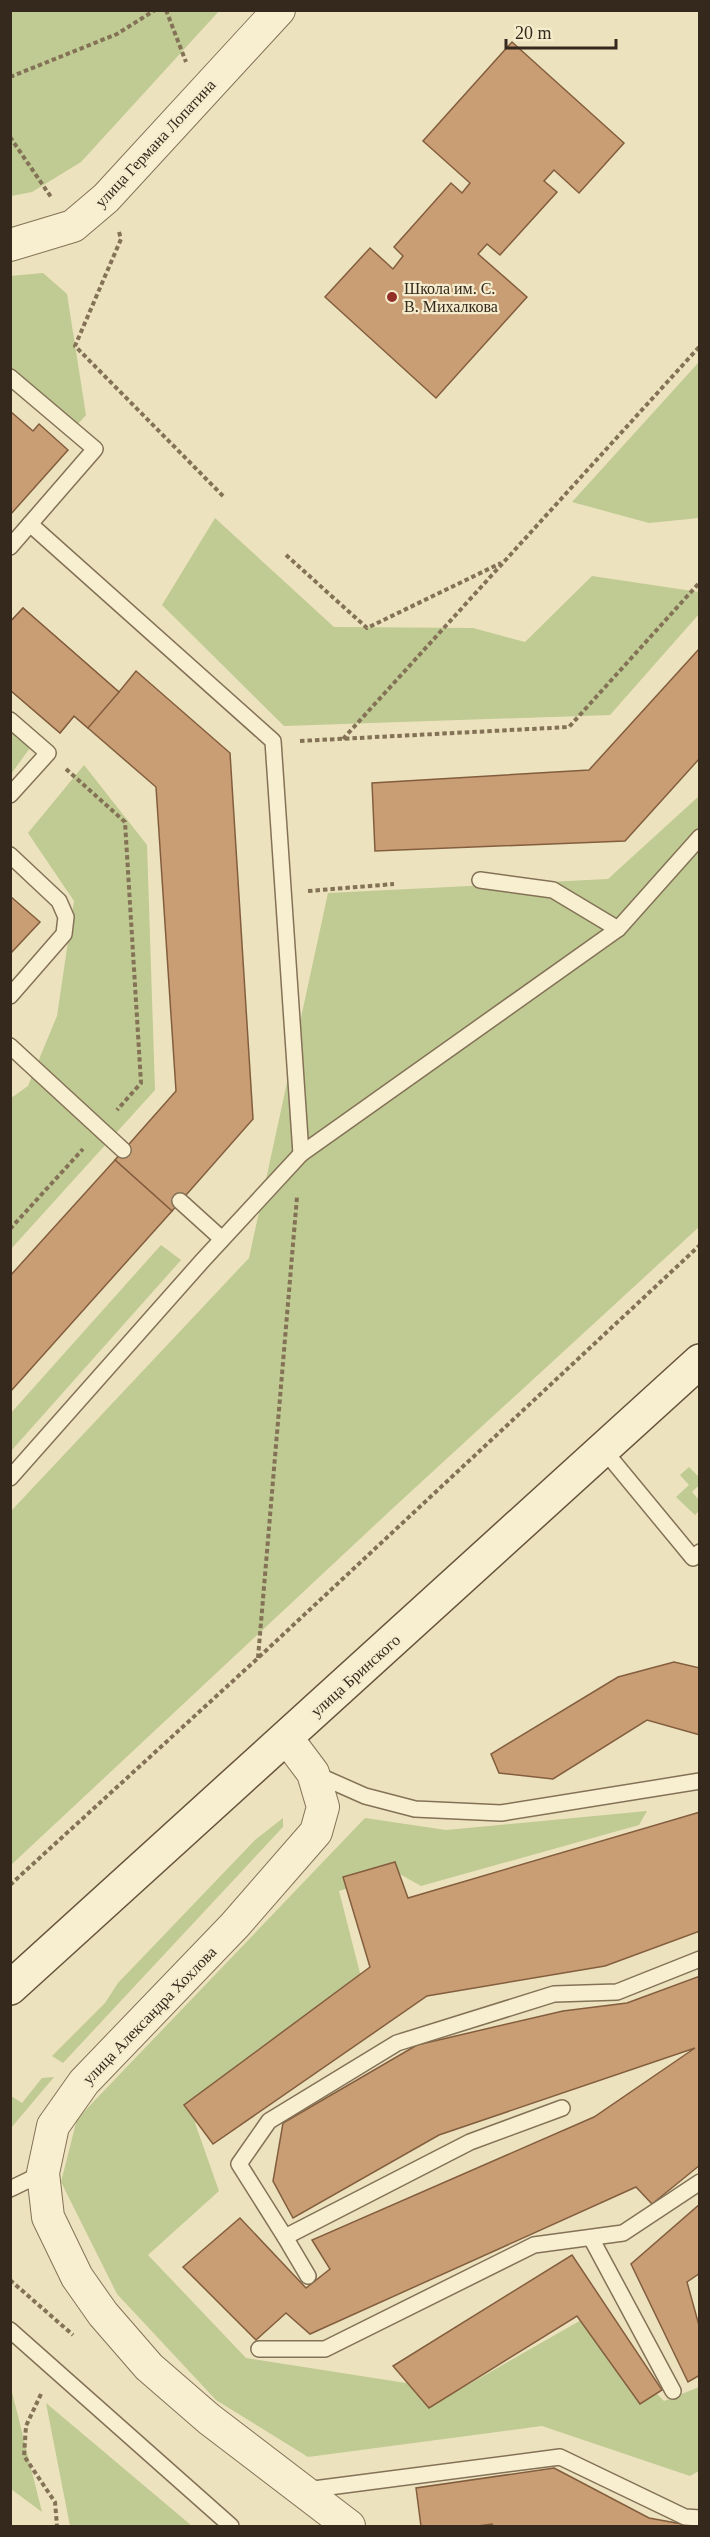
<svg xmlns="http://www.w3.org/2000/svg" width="710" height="2537" font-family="'Times New Roman',serif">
	<rect width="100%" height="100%" fill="#ece2be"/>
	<g fill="#c0ca93">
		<path d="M11,10h208v1l-138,151 -49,30 -21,4z"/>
		<path d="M43,273l24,21 19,121 -16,18 -59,-46 -1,-111z"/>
		<path d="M699,362v156l-50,5 -77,-21z"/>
		<path d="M215,518l119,109 139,1 52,14 67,-66 107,16v22l-89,101 -326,11 -122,-121z"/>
		<path d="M11,730l19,18 -19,26z"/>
		<path d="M84,765l63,80 8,245 -144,159v-151l17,-12 29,-70 17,-115 -46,-68z"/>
		<path d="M699,796v431l-307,282 -381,356v-354l238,-253 79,-365 280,-14z"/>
		<path d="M161,1245l20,15 -170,191v-38z"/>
		<path d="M689,1467l10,10v8l-7,7 7,8v11l-4,4 -19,-18 13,-12 -9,-10z"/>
		<path d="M647,1811l-8,14 -218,61 -23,-13 -59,18 23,90 -167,142 24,68 -71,64 98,103 211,33 126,-72 81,82 35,-14v84l-9,5 -148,-50 -234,31 -92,-57 -99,-106 -56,-112 16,-63 288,-301 81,12z"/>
		<path d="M283,1818v9l-220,236 -11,-7 53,-53 13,-20 137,-143z"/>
		<path d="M54,2077l-43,51v-32l11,7 20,-25z"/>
		<path d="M11,2388l31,124 -31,-23z"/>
		<path d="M46,2403l146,123h-122z"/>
	</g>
	<g fill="#ca9e74" stroke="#835e3e" stroke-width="1.5">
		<path d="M512,42l112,101 -45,50 -25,-23 -10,11 13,11 -57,63 -13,-11 -9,10 49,43 -91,101 -111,-101 45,-49 23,21 10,-13 -9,-9 57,-64 11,10 8,-10 -47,-42z"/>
		<path d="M10,411l23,20 6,-7 29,26 -58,65z"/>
		<path d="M23,608l96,84 17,-21 94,82 23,366 -81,92 -57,-51 61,-69 -20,-304 -82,-71 -14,17 -50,-43v-68z"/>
		<path d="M23,608l96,84 -31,36 -14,-12 -14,17 -50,-43v-68z"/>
		<path d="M700,648v110l-75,83 -250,10 -3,-68 217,-13z"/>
		<path d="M10,896l30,26 -30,32z"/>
		<path d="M115,1160l57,51 -162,181v-116z"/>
		<path d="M674,1662l26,6v67l-53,-15 -94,59 -54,-6 -8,-19 127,-77z"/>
		<path d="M700,1812v119l-95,35 -178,30 -214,148 -29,-39 186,-138 -27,-90 52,-15 13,36z"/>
		<path d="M700,1976v189l-48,39 -16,-17 -326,147 -24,-21 -30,27 -73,-73 57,-49 66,70 24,-19 -18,-29 282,-123 101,-69 -256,87 -146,83 -20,-37 10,-58 134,-78 146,-34 64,-8z"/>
		<path d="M700,2204v69l-13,9 13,47v46l-12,7 -57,-118z"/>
		<path d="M572,2255l90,135 -22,14 -63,-88 -148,92 -36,-42z"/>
		<path d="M554,2468l95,50 44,8h-200l-1,-2 -14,2h-57l-5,-38z"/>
	</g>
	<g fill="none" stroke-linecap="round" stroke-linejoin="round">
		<g stroke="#847257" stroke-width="18">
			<g id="service">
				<path d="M10,377l85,72 -85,98"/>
				<path d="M30,524l243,217 28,413"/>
				<path d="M10,720l38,33 -38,42"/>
				<path d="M10,855l49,46 7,16 -2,17 -54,62"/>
				<path d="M480,880l73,10 65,39"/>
				<path d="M10,1046l113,104"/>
				<path d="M180,1201l42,38"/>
				<path d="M603,1449l90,109 7,-6"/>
				<path d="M10,1478l193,-218 98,-106 317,-225 82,-92"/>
				<path d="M313,1773l52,23 50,13 86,4 199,-32"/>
				<path d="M562,2108l-92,34 -185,95 -46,-73 30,-43 128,-78 157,-49 63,-2 83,-33"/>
				<path d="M10,2189l33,-16"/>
				<path d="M285,2237l23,39"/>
				<path d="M591,2238l82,153"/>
				<path d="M10,2330l221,196"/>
				<path d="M259,2349h66l209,-104 89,-12 77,-51"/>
				<path d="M306,2490l254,-33 125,60 15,1"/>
			</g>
		</g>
		<g stroke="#847257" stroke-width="34">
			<g id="minor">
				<path d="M10,245l63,-19 33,-28 173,-188"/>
				<path d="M286,1737l27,36 10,34 -7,25 -81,93 -151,157 -31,44 -10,47 5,44 29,60 26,37 46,53 60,52 140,107"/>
			</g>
		</g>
		<g stroke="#66533b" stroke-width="36">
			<path id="secondary" d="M10,1988l690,-627"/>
		</g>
		<g stroke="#847257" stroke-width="4" stroke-dasharray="4.5 3" stroke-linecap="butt">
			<path d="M166,10l20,52"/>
			<path d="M10,77l107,-43 38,-24"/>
			<path d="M10,137l41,60"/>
			<path d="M119,232l2,7 -46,107 149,151"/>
			<path d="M286,555l81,73 134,-65"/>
			<path d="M343,739l357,-393"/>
			<path d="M300,741l269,-14 131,-145"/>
			<path d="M66,769l59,53 16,261 -24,27"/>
			<path d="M308,891l86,-7"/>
			<path d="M10,1229l73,-80"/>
			<path d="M258,1658l39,-461"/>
			<path d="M10,1885l248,-227 442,-413"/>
			<path d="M10,2280l63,55"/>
			<path d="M41,2394l-15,32 -2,30 31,46 2,24"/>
		</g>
		<use href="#service" stroke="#f8efd1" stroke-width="15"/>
		<use href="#minor" stroke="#f8efd1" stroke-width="32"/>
		<use href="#secondary" stroke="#f8efd1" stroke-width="33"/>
	</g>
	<circle fill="#922f29" stroke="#f4eccd" stroke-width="2" cx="392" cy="297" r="6"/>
	<g text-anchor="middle" stroke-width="4.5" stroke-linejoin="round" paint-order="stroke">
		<g font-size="16" fill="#34291c" stroke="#f4eccd">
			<text transform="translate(155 143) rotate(-47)" y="6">улица Германа Лопатина</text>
			<text transform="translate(355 1675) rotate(-42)" y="6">улица Бринского</text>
			<text transform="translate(149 2015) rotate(-46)" y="6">улица Александра Хохлова</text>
		</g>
		<g font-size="16" fill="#34291c" stroke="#f4eccd" text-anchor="start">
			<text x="404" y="294">Школа им. С.<tspan x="404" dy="18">В. Михалкова</tspan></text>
		</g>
	</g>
	<rect width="710" height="2537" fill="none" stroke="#34291c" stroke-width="24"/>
	<path d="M506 39v9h110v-9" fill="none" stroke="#34291c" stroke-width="3"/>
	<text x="515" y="39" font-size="18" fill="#34291c" stroke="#f4eccd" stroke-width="4.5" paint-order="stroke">20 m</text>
</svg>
